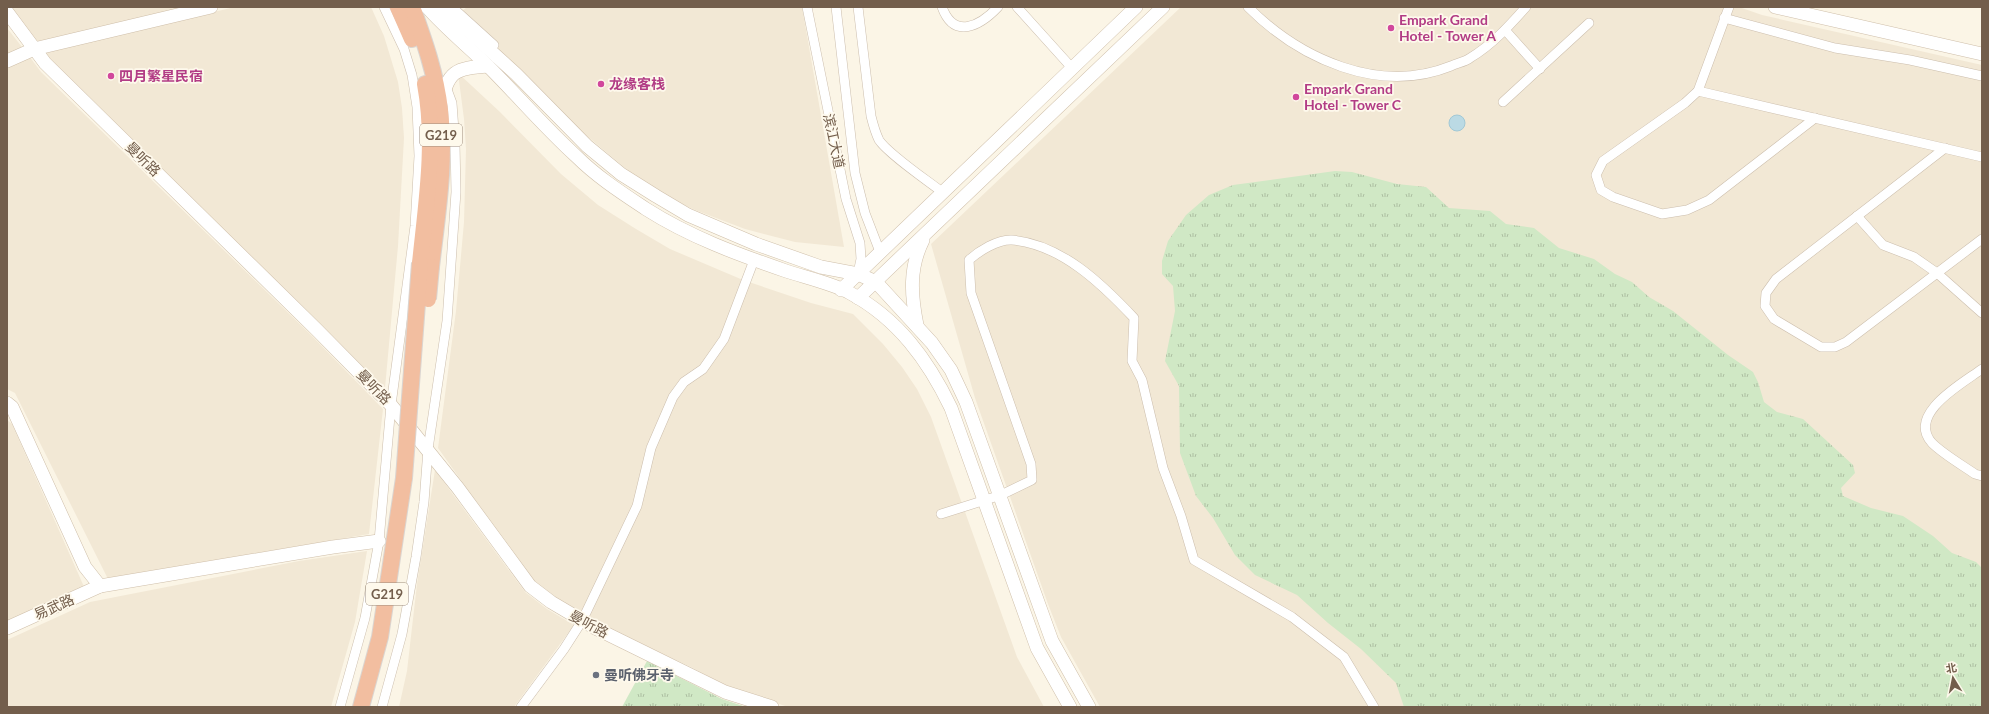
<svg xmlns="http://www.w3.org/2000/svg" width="1989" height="714" font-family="Lato,'Noto Sans SC',sans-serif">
	<defs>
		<pattern id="grass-tufts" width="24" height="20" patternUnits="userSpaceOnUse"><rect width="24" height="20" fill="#d0e8c5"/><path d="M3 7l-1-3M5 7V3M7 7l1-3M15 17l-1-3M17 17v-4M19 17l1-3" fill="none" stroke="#adbfa2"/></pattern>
	</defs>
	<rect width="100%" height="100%" fill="#fbf5e6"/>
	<g fill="#f2e8d5">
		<path d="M7,7h176l-146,38z"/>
		<path d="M235,7h136l13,29 14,46 4,26 2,30 -6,108 -13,142 -332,-323 -11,-13z"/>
		<path d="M467,7h335l42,240 -49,-5 -50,-13 -50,-19 -21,-10 -37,-22 -69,-58 -107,-108z"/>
		<path d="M1181,7h558l23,8 220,50v642h-882l-39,-70 -13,-33 -73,-206 -44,-154z"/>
		<path d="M7,28l15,19 -15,7z"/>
		<path d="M29,56l12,16 270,263 72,74 -14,125 -261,45 -93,-186 -8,-4v-323z"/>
		<path d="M458,73l42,39 61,62 37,31 38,24 34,20 73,31 68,23 42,11 30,30 19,23 15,22 14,28 86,240 27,50h-256l-60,-20 -37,-20 -59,-27 -62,-33 -36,-25 -96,-134 18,-137 8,-89 2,-73 -2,-30z"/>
		<path d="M7,420l5,4 73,165 -78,35z"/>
		<path d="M435,470l90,122 22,17 27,16 -60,82h-115l8,-36 10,-87z"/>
		<path d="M367,551l-12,71 -24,85h-324v-67l83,-38 209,-41z"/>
	</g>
	<g fill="url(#grass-tufts)">
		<path d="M1335,171l17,1 45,12 29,3 23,21 41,3 16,13 28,4 25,20 35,11 21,15 17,8 17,15 24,14 55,44 25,17 5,10 6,20 13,10 26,7 50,46 2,8 -14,15 2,8 28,12 32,8 30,20 19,17 24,9 6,6v139h-578l-8,-24 -35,-34 -33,-26 -31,-28 -42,-20 -20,-20 -22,-37 -17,-22 -16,-43 -1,-67 -14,-25 10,-50 -2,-25 -11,-12v-13l6,-20 18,-26 23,-20 24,-10z"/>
		<path d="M647,661l75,38 24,8h-124z"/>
	</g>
	<circle fill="#bbdae4" stroke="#a2c8d5" cx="1457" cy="123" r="8"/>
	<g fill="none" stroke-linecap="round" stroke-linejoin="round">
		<g stroke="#ccbead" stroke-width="10">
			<g id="street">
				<path d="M452,7l42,38"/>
				<path d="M807,7l39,192 14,44 1,16 -3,14"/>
				<path d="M836,7l19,166 10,40 15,39"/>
				<path d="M858,7l13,109c2,8 4,16 8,24 8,13 49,41 63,52"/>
				<path d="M942,7c12,33 38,19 56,0"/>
				<path d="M1017,7l55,61"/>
				<path d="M1248,7c52,52 131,88 203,59 6,-3 14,-4 19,-8 22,-13 39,-32 56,-51"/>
				<path d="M1729,7l-31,84 -13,12 -82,58 -7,14 5,15 12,7 49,17 25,-4 22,-10 106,-82"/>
				<path d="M1724,18l111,30 75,12 72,16"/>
				<path d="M1505,30l35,39"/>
				<path d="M1698,91l284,66"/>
				<path d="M1503,102l86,-79"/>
				<path d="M1945,148l-169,131 -10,14 -1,13 9,13 47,28h14l11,-5 136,-103"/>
				<path d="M1857,216l26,29 31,12 23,16 45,40"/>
				<path d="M1982,369c-19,14 -76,45 -50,74 11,11 30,22 43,31l7,2"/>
				<path d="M941,514l60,-19 31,-15 -1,-16 -60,-171 -2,-33c10,-9 29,-21 43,-20 49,4 90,44 122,78l-2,43 10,19 21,88 18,48 13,44 98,57 52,40 30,50"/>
				<path d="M340,707l25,-89 14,-77 12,-136 24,-179 4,-70 -2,-49 -5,-32 -8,-26 -20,-42"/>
				<path d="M382,707l20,-73 14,-77 8,-55 4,-53 19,-128 9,-129 -1,-48 -3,-41 -7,-19"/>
				<path d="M521,707l43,-58 18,-28 55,-115 14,-58 22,-51 11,-15 19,-13 21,-30 30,-79"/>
			</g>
		</g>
		<g stroke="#cfbfaa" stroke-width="14">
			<g id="secondary">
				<path d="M427,7c19,22 41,39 61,59 30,30 57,62 88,90 21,21 46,37 70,53 44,28 91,45 140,62 18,6 48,13 64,22 48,26 78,67 101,115l86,240 33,59"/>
				<path d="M442,7l74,67 71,72 34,28 35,22 32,19 68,29 65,23 37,7 18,8 56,61 19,27 15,32 86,239 37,66"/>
				<path d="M1775,7l207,47"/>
				<path d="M7,12l38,51 272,267 74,75 67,83 72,98 21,16 44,26 130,64 47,15"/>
				<path d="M7,61l27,-12 177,-42"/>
				<path d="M441,104c7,-33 14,-36 47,-38"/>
				<path d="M841,290l295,-283"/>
				<path d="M858,298l305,-291"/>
				<path d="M917,325c-6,-30 -8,-57 6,-85"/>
				<path d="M7,403l5,4 73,160 15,19 233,-39 46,-6"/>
				<path d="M7,628l93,-42"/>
			</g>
		</g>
		<g stroke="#dbd5d0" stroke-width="18">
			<g id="highway">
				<path d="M398,7l14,32"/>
				<path d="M412,7c12,33 24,67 28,103 6,52 -3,105 -9,157"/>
				<path d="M420,263c6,-59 16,-120 5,-179"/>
				<path d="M361,707l19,-70 24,-159"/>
			</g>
		</g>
		<use href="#street" stroke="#fff" stroke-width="9"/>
		<use href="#secondary" stroke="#fff" stroke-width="13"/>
		<use href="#highway" stroke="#f2bea0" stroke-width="16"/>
		<g stroke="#dbd5d0" stroke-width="18" stroke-linecap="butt">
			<g id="highway-bridge">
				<path d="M428,299l3,-32"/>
				<path d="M404,478l16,-215"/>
			</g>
		</g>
		<use href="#highway-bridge" stroke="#f2bea0" stroke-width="16"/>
	</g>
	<g fill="#d1479c" stroke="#fef9ec" stroke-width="1.5">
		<circle cx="1391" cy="28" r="4"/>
		<circle cx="111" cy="76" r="4"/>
		<circle cx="601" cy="84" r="4"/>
		<circle cx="1296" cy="97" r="4"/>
	</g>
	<circle fill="#6b7280" stroke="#fef9ec" stroke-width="1.5" cx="596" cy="675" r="4"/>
	<g text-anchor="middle" stroke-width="3.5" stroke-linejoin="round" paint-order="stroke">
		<g fill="#fef9ec" stroke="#9d8c7c" stroke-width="1">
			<rect x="420" y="124" width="42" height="22" rx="3"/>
			<rect x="366" y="583" width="42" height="22" rx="3"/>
		</g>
		<g font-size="13" font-weight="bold" fill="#735e4c">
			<text x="441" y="140">G219</text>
			<text x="387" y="599">G219</text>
		</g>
		<g font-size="14" font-weight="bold" fill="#b23c85" stroke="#fef9ec" text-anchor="start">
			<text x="1399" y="25">Empark Grand<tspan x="1399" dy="16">Hotel - Tower A</tspan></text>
			<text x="119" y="81">四月繁星民宿</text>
			<text x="609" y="89">龙缘客栈</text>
			<text x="1304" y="94">Empark Grand<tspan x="1304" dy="16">Hotel - Tower C</tspan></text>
		</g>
		<g font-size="14" fill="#735e4c" stroke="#fef9ec">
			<text transform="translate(834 141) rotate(78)" y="5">滨江大道</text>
			<text transform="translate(143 159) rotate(44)" y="5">曼听路</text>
			<text transform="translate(374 387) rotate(46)" y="5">曼听路</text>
			<text transform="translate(54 607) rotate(-24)" y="5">易武路</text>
			<text transform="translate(589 624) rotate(28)" y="5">曼听路</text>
		</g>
		<g font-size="14" font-weight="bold" fill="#5b616d" stroke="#fef9ec" text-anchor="start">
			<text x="604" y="680">曼听佛牙寺</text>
		</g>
	</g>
	<rect width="1989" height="714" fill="none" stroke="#735e4c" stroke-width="16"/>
	<g transform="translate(1953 678) rotate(350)" stroke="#fef9ec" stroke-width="3" paint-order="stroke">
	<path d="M0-3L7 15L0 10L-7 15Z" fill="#735e4c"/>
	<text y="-6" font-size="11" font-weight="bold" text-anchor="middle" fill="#735e4c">北</text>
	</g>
</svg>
